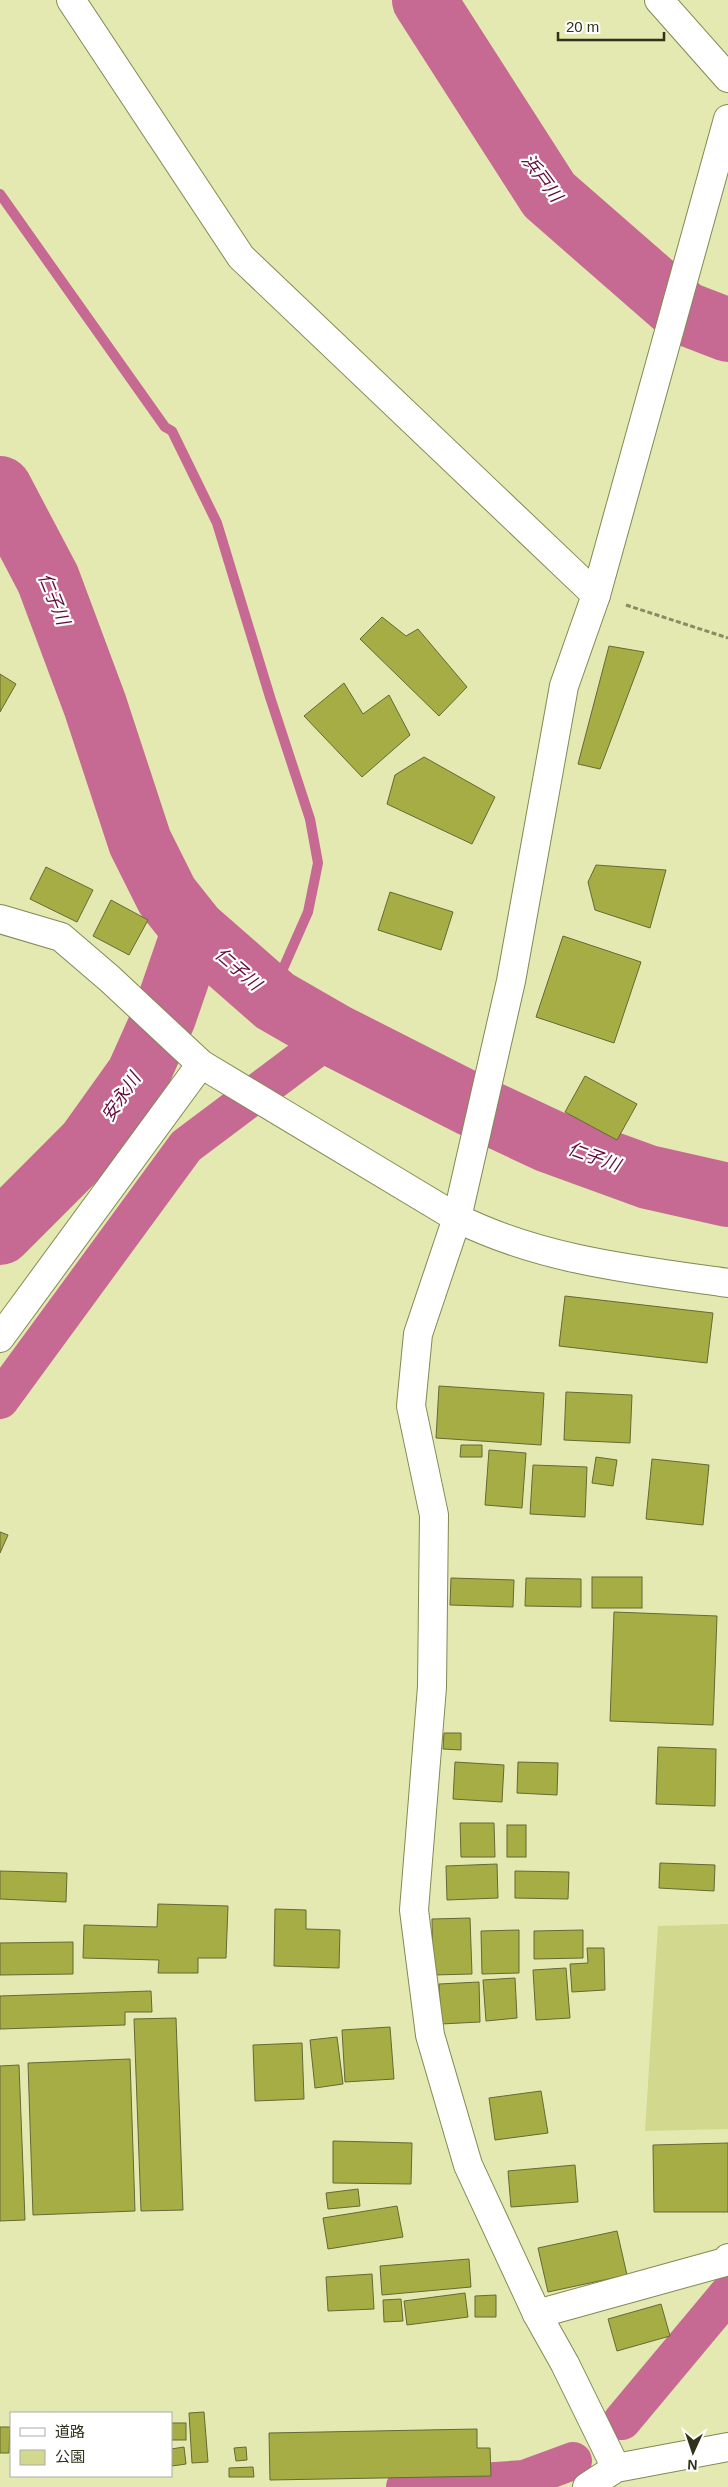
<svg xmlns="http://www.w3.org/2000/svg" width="728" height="2487" font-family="Arial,'Noto Sans JP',sans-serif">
	<rect width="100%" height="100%" fill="#e3e9b0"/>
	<path fill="#d2d88e" d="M728,1924v205l-83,2 13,-205z"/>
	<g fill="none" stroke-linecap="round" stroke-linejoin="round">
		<path stroke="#c66993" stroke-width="10" d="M0,194l165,233 7,4 45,92 53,174 40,122 8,44 -10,49 -26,59 -7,30"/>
		<g stroke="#c66993" stroke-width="38">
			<path d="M0,1400l186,-254 148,-111"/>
			<path d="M622,2421l106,-127"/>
			<path d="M405,2487l119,-8 49,-18"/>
		</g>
		<g stroke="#c66993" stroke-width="64">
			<path d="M424,0l125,195 135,118 44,17"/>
			<path d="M0,488l48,91 47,126 45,137 27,54 27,34 81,71 59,34 136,69 79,37 99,36 80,18"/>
			<path d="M0,1233l88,-88 50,-70 26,-58 30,-87"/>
		</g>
	</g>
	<g fill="#a6ad45" stroke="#656934">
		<path d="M382,617l24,19 12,-7 49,58 -28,29 -79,-77z"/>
		<path d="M609,646l35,6 -44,117 -22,-5z"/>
		<path d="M0,674l16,10 -16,28z"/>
		<path d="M344,683l19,31 26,-19 21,40 -48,42 -58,-61z"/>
		<path d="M424,757l71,40 -23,47 -85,-40 8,-29z"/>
		<path d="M596,865l70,5 -16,58 -55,-18 -7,-28z"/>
		<path d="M46,867l47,23 -16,32 -47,-23z"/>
		<path d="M390,892l63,20 -12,38 -63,-20z"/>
		<path d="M111,900l37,20 -19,35 -36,-19z"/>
		<path d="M563,936l78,26 -27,81 -78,-26z"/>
		<path d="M585,1076l52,28 -20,36 -52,-28z"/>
		<path d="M565,1296l148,17 -6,50 -148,-17z"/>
		<path d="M439,1386l105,7 -3,52 -105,-7z"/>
		<path d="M566,1392l66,3 -2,48 -66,-3z"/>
		<path d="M461,1445h21v12h-22z"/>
		<path d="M489,1450l37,3 -4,55 -37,-3z"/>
		<path d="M596,1457l21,3 -4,26 -21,-3z"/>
		<path d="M652,1459l57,6 -6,60 -57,-6z"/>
		<path d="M533,1465l54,2 -2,50 -55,-3z"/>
		<path d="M0,1532l8,3 -8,18z"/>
		<rect x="592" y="1577" width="50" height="31"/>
		<path d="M451,1578l63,2 -1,27 -63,-2z"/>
		<path d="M526,1578l55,1v28l-56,-1z"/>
		<path d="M614,1612l103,4 -4,109 -103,-4z"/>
		<path d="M444,1733h17v17l-18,-1z"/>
		<path d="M658,1747l58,2 -1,57 -59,-2z"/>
		<path d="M455,1762l49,3 -2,37 -49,-3z"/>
		<path d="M518,1762l40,1 -1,32 -40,-2z"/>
		<path d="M460,1823h34l1,34h-34z"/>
		<rect x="507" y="1825" width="19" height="32"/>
		<path d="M660,1863l55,2 -1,26 -55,-3z"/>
		<path d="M497,1864l1,34 -51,2 -1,-34z"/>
		<path d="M0,1871l67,2 -1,29 -66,-3z"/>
		<path d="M515,1871l54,1 -1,27 -53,-1z"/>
		<path d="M158,1904l70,2 -2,52h-28v15h-40l1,-13 -76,-2 1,-33 73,2z"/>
		<path d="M275,1909l31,1v19l34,1 -1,38 -65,-2z"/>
		<path d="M470,1918l2,56 -39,1 -1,-56z"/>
		<path d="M519,1930v43l-37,1 -1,-43z"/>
		<path d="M583,1930v28l-49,1v-28z"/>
		<path d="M73,1942v32l-73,1v-32z"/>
		<path d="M587,1948h17l1,42 -33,2 -2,-28 18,-1z"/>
		<path d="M566,1968l4,50 -34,2 -3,-50z"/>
		<path d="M515,1978l2,40 -31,3 -3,-41z"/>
		<path d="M479,1982l1,40 -39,2 -2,-40z"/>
		<path d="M151,1991l1,21h-27v13l-125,4v-33z"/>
		<path d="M176,2018l7,192 -42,1 -7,-192z"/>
		<path d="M390,2027l4,52 -49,3 -3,-52z"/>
		<path d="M337,2037l6,47 -28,4 -5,-48z"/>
		<path d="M302,2043l2,56 -49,2 -2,-56z"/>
		<path d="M130,2059l5,152 -102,4 -5,-152z"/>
		<path d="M19,2065l6,155 -25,1v-155z"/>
		<path d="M541,2091l7,42 -53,7 -6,-42z"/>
		<path d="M333,2141l79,2 -1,41 -78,-1z"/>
		<path d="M728,2143v69h-74l-1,-67z"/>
		<path d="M575,2165l3,37 -67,5 -3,-36z"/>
		<path d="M358,2189l2,17 -32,3 -2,-16z"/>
		<path d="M397,2206l6,31 -75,12 -5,-31z"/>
		<path d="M617,2231l10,44 -79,17 -10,-44z"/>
		<path d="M469,2259l2,28 -89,8 -2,-29z"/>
		<path d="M372,2274l2,35 -46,2 -2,-34z"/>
		<path d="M465,2293l3,24 -61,8 -3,-24z"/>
		<path d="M496,2295v22h-21v-21z"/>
		<path d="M401,2299l2,22 -19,1 -1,-22z"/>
		<path d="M661,2304l9,32 -53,15 -9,-32z"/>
		<path d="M204,2412l4,50 -16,1 -3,-50z"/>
		<rect x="171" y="2423" width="15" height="17"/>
		<path d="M0,2427h10l-1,26h-9z"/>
		<path d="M477,2429v19h13l1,28 -221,4 -1,-47z"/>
		<path d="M184,2447l2,17 -14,2 -1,-17z"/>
		<path d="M246,2447l1,13 -11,1 -2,-13z"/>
		<path d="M253,2467l1,10h-25v-9z"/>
	</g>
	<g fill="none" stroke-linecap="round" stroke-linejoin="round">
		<g stroke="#848954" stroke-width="30">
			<g id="street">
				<path d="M71,0l170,257 355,338"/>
				<path d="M659,0l69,78"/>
				<path d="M0,919l61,18 49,42 91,85 256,154c84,42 179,52 271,65"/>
				<path d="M0,1338l201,-274"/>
				<path d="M537,2314l188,-52 3,-4"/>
				<path d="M616,2468l-51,-104 -28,-50 -69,-149 -38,-130 -16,-125 18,-223 2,-172 -23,-109 7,-72 39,-116 54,-237 53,-295 32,-91 132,-476"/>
			</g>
		</g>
		<g stroke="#848954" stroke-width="30">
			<path id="secondary" d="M587,2487l29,-19 112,-21"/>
		</g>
		<path stroke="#888c64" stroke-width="3" stroke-dasharray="5 2.5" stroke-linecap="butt" d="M626,605l102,33"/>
		<use href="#street" stroke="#fff" stroke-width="28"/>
		<use href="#secondary" stroke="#fff" stroke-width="28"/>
	</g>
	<g text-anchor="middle" stroke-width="4.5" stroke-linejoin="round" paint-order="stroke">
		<g font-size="18" font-style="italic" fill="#620b3c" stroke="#fff">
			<text transform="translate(542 178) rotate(53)" y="6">浜戸川</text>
			<text transform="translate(54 599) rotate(68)" y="6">仁子川</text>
			<text transform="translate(238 969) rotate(41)" y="6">仁子川</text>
			<text transform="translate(121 1097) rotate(-56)" y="6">安永川</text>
			<text transform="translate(594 1157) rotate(20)" y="6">仁子川</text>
		</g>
	</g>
	<rect x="10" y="2412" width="162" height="65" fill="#ffffff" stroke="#acada4"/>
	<rect x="20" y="2428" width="25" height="8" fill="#ffffff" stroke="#acada4"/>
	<text x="55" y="2437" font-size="15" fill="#30321b">道路</text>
	<rect x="20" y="2450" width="25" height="15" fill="#d2d88e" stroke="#acada4"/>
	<text x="55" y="2462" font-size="15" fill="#30321b">公園</text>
	<g transform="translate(693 2452) rotate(183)" stroke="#ffffff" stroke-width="4" paint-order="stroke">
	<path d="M0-4L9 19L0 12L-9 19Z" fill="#30321b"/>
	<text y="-8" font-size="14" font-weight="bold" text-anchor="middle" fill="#30321b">N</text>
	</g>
	<path d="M558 32v8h106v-8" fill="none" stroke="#30321b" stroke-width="2.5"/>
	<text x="566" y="32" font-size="15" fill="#30321b" stroke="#ffffff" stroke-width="4" paint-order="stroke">20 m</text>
</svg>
